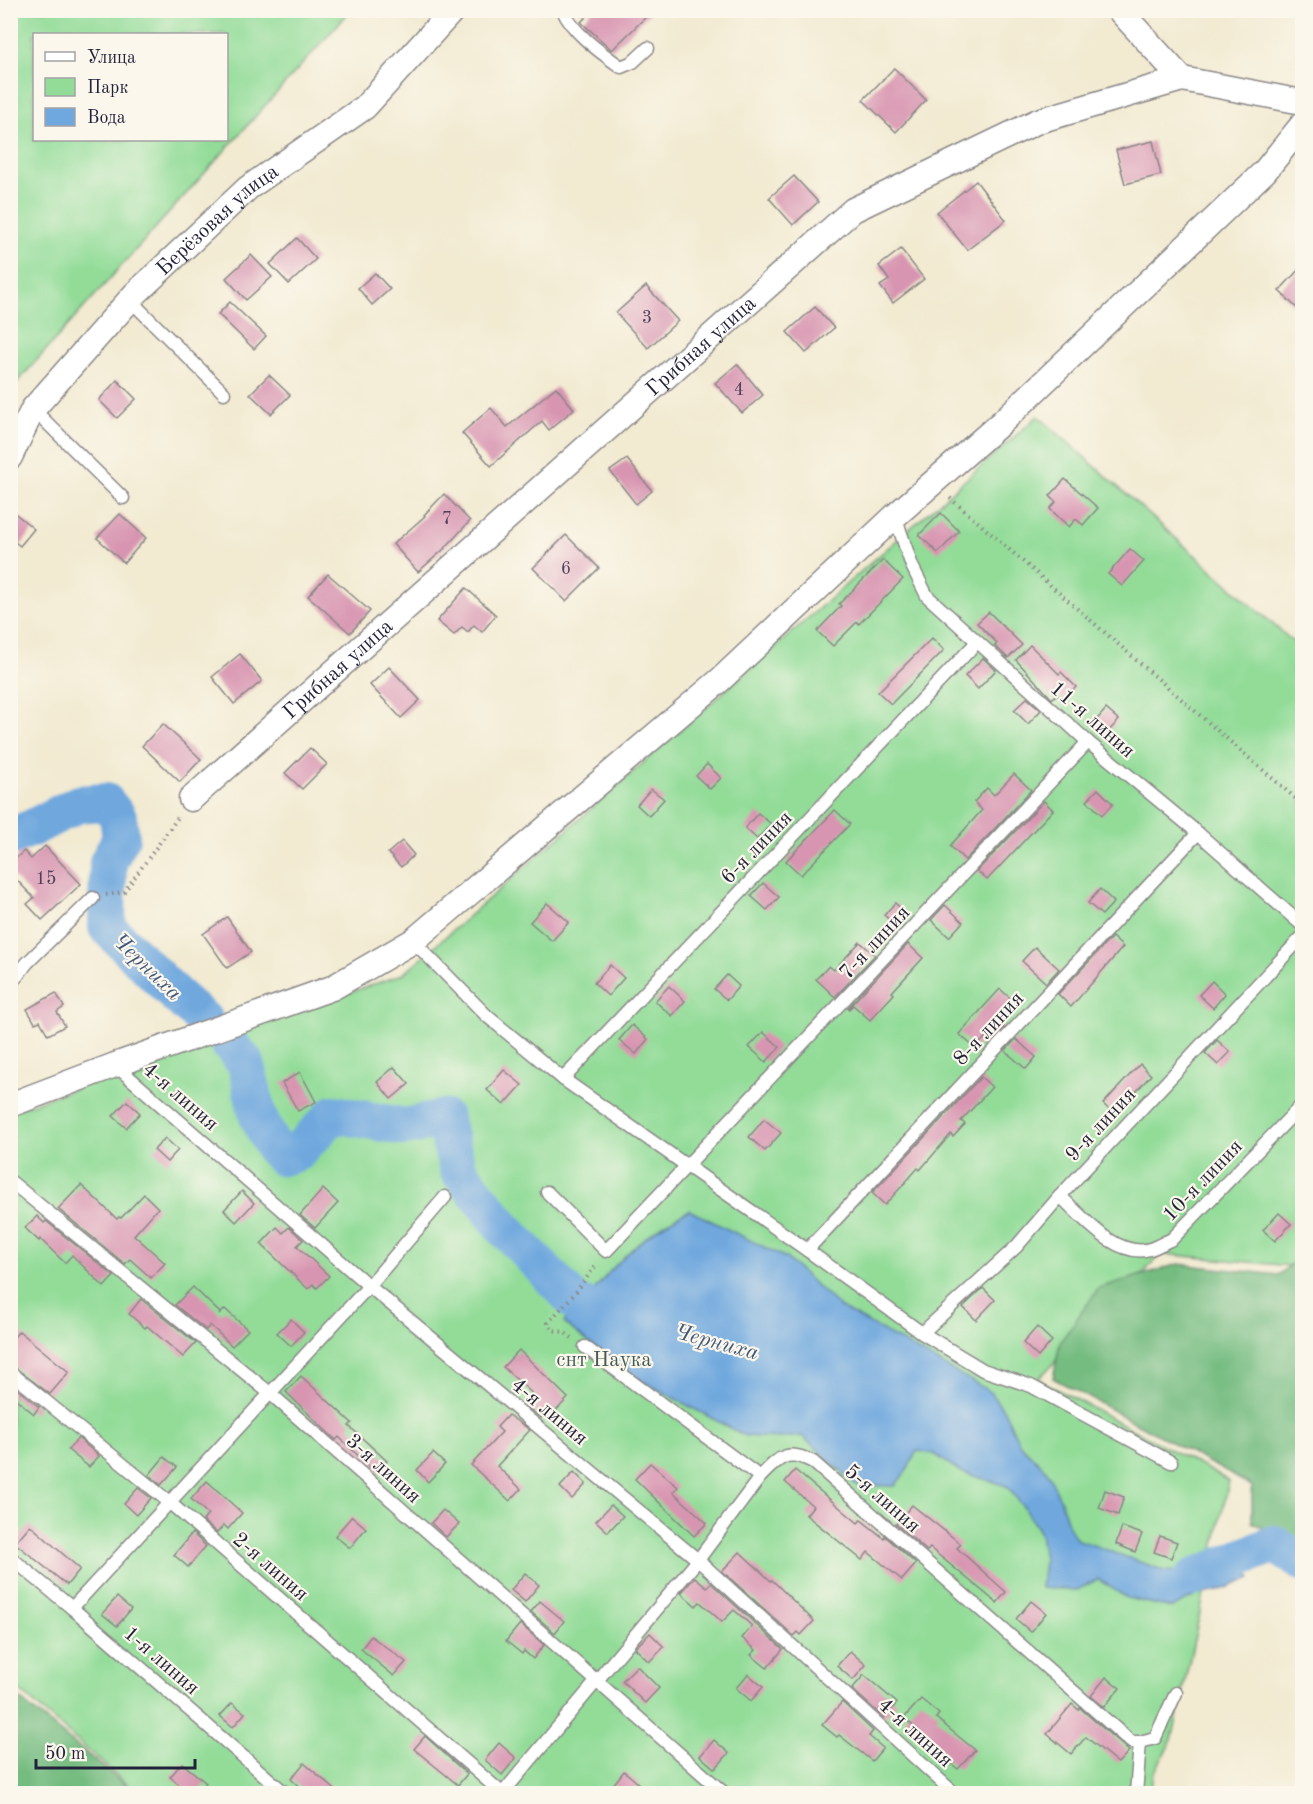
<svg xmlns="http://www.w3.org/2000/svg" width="1313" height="1804" font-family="'Old Standard TT',serif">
	<rect width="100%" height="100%" fill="#fbf7ec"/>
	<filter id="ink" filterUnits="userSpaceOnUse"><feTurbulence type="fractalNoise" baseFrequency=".0167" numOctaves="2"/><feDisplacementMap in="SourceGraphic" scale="12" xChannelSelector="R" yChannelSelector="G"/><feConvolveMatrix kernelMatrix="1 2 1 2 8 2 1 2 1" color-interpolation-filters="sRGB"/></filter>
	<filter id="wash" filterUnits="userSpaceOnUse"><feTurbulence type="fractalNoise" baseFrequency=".008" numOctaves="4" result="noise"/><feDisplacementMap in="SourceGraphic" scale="24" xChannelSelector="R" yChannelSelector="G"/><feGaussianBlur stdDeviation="1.35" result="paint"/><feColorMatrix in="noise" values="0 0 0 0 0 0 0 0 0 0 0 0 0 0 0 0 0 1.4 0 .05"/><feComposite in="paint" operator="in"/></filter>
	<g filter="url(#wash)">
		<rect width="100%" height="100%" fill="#f2ead1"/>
		<g fill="#92dc98" stroke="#5a7f6a" stroke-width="1.5" fill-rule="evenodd">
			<path d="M11,10l339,1 -339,378 -1,-378zM34,34h192v106h-192z"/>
			<path d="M1038,416l264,234v617l-140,-13 -124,125 191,102 -57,259 -18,32 -4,21h-1013l-126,-110v-572l392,-137z"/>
		</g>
		<g fill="#75bc80" stroke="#4c6f5e" stroke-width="1.5">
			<path d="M1302,1255v295l-50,-28v-36l-199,-108 7,-36 39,-54 79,-24 100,11z"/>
			<path d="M10,1692h1l124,101h-124z"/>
		</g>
		<path fill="#6fa8de" stroke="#48658c" stroke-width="1.5" d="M689,1210l97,48 55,50 147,82 16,20 15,33 28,28 14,30 7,23 8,15 89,32 17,1 59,-14 10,20 -32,13 -22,4 -25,13 -45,-10 -29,-19 -21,11 -36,-2 3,-28 -4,-27 -15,-24 -18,-23 -46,-14 -27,-18 -17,-3 -10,19 -12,16 -39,-1 -54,-49 -22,2 -35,-2 -116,-62 -65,-51c8,-17 12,-16 25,-28 11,-11 20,-24 32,-35 19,-20 43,-37 68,-50z"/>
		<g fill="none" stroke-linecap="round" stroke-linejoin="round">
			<g stroke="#6fa8de" stroke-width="38">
				<path d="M10,837l22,-9 46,-24 28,-2 12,15 3,21 -13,24 -1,65 70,69 27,24"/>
				<path d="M229,1044l17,19 12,54 16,32 8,8 14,-4 38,-39 72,13 38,-9 14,52 46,58 73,76 48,13"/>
				<path d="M1193,1578l81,-34 28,18"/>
			</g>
		</g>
		<g id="blocks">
			<g fill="#d895b1">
				<path d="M593,10h60l-41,40 -31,-28z"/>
				<path d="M894,68l32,32 -30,32 -33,-32z"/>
				<path d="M1153,141l8,34 -36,9 -9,-34z"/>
				<path d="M794,176l24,26 -25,23 -24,-27z"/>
				<path d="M976,181l30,39 -39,30 -30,-38z"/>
				<path d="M297,238l19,21 -27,25 -19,-20z"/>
				<path d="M901,249l23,30 -31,24 -13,-17 9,-6 -10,-14z"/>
				<path d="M251,255l21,22 -26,23 -20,-22z"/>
				<path d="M1302,266v47l-23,-22z"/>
				<path d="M375,273l15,16 -18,16 -14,-17z"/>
				<path d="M646,286l32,35 -30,27 -32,-35z"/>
				<path d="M230,302l36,34 -12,13 -36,-35z"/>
				<path d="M815,307l19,21 -28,25 -19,-21z"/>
				<path d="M737,364l26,31 -21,18 -27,-30z"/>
				<path d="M269,375l21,20 -19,19 -21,-20z"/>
				<path d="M117,380l19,19 -19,19 -18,-18z"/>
				<path d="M556,387l18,22 -25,21 -7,-9 -51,45 -29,-33 29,-25 16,19z"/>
				<path d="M627,459l25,32 -16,13 -26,-33z"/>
				<path d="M1065,479l33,29 -15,17 -7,-6 -7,8 -19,-18 6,-7 -6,-6z"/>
				<path d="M444,494l26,27 -26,28 -26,23 -25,-28 32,-28 -1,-1z"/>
				<path d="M10,509l24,20 -14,17 -10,-8z"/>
				<path d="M941,513l18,18 -21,22 -19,-18z"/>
				<path d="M120,514l26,24 -22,25 -27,-25z"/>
				<path d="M566,535l33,33 -33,33 -33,-33z"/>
				<path d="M1130,549l14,12 -22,25 -14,-12z"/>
				<path d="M883,560l20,19 -44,45 -2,-2 -24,24 -16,-15 24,-25 -2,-2z"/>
				<path d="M328,574l42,37 -20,22 -42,-37z"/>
				<path d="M466,588l30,27 -14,17 -8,-7 -6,7 -6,-5 -8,8 -17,-14z"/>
				<path d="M989,612l33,33 -14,13 -13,-12 2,-3 -20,-20z"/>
				<path d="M932,638l12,12 -53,54 -13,-12z"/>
				<path d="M1030,645l29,29 2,-2 15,15 -13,13 -6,-6 -5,5 -36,-39z"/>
				<path d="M240,654l22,27 -28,23 -22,-27z"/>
				<path d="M983,658l13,12 -18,19 -13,-13z"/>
				<path d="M389,667l31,33 -19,18 -31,-33z"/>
				<path d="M1027,698l14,12 -13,14 -14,-14z"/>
				<path d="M1106,709l13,11 -13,14 -12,-11z"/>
				<path d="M163,724l38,35 -21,23 -38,-36z"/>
				<path d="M310,748l17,16 -25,25 -17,-16z"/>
				<path d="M707,764l14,14 -11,11 -14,-13z"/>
				<path d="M1014,774l17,16 -66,70 -15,-14 32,-36 -8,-8 13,-14 7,7z"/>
				<path d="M651,789l13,10 -15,17 -12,-11z"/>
				<path d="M1098,789l15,15 -11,11 -15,-14z"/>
				<path d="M1044,801l9,9 -66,70 -10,-9z"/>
				<path d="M835,810l15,14 -49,51 -15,-14z"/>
				<path d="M758,813l13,11 -14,15 -12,-11z"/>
				<path d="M402,841l12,14 -13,12 -13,-14z"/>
				<path d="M45,846l36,38 -39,36 -15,-16 7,-6 -24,-25v-10l14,-12 7,8z"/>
				<path d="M763,883l16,14 -12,13 -16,-14z"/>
				<path d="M1100,889l14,13 -12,13 -14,-12z"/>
				<path d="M547,903l22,19 -17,19 -22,-19z"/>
				<path d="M895,903l12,11 -11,12 -12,-11z"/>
				<path d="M945,905l18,17 -14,15 -18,-17z"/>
				<path d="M227,917l24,35 -24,16 -24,-34z"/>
				<path d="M1112,937l11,10 -52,60 -13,-13z"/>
				<path d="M860,942l15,13 -40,42 -19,-18 13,-13 5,4z"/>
				<path d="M908,944l15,14 -31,34 2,2 -24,26 -17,-15 -4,4 -1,-1z"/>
				<path d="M1035,947l24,22 -13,14 -24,-22z"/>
				<path d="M610,965l14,13 -16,18 -14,-13z"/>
				<path d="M727,975l12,11 -12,14 -13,-11z"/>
				<path d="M1212,981l13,13 -12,14 -14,-13z"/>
				<path d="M669,986l16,15 -13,15 -17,-15z"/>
				<path d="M1000,989l17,15 -18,19 5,5 -11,12 -5,-5 -13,13 -16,-14z"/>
				<path d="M56,993l8,14 -7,5 8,14 -17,9 -8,-14 -5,2 -8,-14z"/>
				<path d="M632,1025l16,14 -12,15 -17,-14z"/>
				<path d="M763,1032l17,15 -14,15 -17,-15z"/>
				<path d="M1016,1039l20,18 -10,12 -21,-18z"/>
				<path d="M1217,1040l13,12 -12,13 -13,-12z"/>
				<path d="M1140,1064l11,11 -36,40 -12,-11z"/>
				<path d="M394,1067l15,17 -18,15 -14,-17z"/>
				<path d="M504,1070l18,15 -18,20 -17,-15z"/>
				<path d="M300,1072l16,30 -18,9 -16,-28z"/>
				<path d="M981,1077l11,10 -31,34 4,3 -12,13 -2,-3 -31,36 -2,-2 -33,37 -13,-12z"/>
				<path d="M127,1101l13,12 -14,15 -13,-12z"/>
				<path d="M764,1119l17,14 -16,18 -16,-14z"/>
				<path d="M165,1138l13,12 -11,12 -13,-12z"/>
				<path d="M81,1185l36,34 2,-2 2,1 23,-24 14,14 -24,27 31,28 -14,15 -21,-19 -5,5 -67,-55z"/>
				<path d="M323,1189l15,14 -23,25 -15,-13z"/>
				<path d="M242,1191l12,12 -18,19 -12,-12z"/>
				<path d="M1279,1213l12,11 -16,17 -12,-11z"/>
				<path d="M37,1216l7,7 2,-2 68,55 -10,11 -32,-32 -7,8 -25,-24 -1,2 -14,-13z"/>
				<path d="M277,1227l6,6 6,-6 14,13 -6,6 32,30 -12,12 -4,-4 -5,5 -47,-45z"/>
				<path d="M193,1287l27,26 -1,2 6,-6 23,21 -16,16 -22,-21 -4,5 -31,-25z"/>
				<path d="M983,1288l12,12 -19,20 -13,-13z"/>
				<path d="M141,1299l55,44 -13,14 -36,-31 -2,2 -16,-14z"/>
				<path d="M291,1319l13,13 -13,14 -14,-13z"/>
				<path d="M1037,1327l15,14 -14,16 -15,-14z"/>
				<path d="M19,1331l50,41 -19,22 -40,-30v-22z"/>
				<path d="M519,1350l49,48 -15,16 -4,-4 -8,8 -14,-11 9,-10 -33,-30z"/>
				<path d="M301,1376l51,47 -3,3 38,35 -11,12 -37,-36 -3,3 -13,-12 -37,-36z"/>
				<path d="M10,1383l29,24 -5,7 -24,-20z"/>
				<path d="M508,1415l22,15 -33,36 24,23 -11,12 -39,-36 31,-33 -5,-5z"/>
				<path d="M78,1438l21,18 -10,11 -21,-17z"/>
				<path d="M433,1453l12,11 -17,18 -11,-12z"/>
				<path d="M164,1457l13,10 -16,18 -12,-10z"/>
				<path d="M650,1463l28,24 -5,5 34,31 -13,13 -59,-57z"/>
				<path d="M795,1470l63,53 3,-3 23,18 1,-2 31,28 -14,16 -34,-28 -6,8 -56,-45 7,-9 -28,-24z"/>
				<path d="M574,1472l12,12 -14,15 -12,-12z"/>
				<path d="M207,1481l35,32 -14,16 -4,-4 -7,8 -14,-12 5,-7 -17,-15z"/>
				<path d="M138,1488l13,10 -15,17 -12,-11z"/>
				<path d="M1105,1490l19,7 -6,18 -19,-7z"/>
				<path d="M611,1505l12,11 -15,16 -12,-11z"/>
				<path d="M912,1505l49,39 -4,4 49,44 -9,11 -67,-55 -3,3 -31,-27z"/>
				<path d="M443,1510l16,14 -13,13 -15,-14z"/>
				<path d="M352,1516l14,12 -16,20 -15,-12z"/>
				<path d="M30,1525l50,44 -13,16 -52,-42z"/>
				<path d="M1122,1527l20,7 -7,18 -19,-8z"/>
				<path d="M192,1533l14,13 -18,21 -14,-12z"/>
				<path d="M1160,1536l17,6 -6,16 -17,-6z"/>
				<path d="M740,1552l31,29 1,-1 42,41 -13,14 -3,-3 -4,4 -72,-65z"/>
				<path d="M525,1573l14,12 -14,17 -14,-12z"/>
				<path d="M695,1577l12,10 4,-4 72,66 -16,19 -16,-13 5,-5 -14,-12 10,-12 -18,-16 -12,12 -22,-20 -4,4 -15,-13z"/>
				<path d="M117,1597l14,12 -14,17 -15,-12z"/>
				<path d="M540,1601l24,20 -9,12 -24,-21z"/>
				<path d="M1031,1601l15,12 -15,19 -15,-13z"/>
				<path d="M520,1624l24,21 -11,14 -9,-8 -2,3 -16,-13z"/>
				<path d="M650,1633l14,14 -15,15 -14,-14z"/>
				<path d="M371,1636l35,26 -12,14 -33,-27z"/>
				<path d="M850,1651l16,14 -13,15 -16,-14z"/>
				<path d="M637,1666l22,22 -14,15 -23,-22z"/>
				<path d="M748,1674l15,13 -12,14 -15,-13z"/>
				<path d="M864,1675l33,28 -13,15 -32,-29z"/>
				<path d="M1106,1677l14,11 -16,19 -13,-11z"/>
				<path d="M921,1699l18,15 -3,4 39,32 -17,19 -15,-12 3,-3 -42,-36z"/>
				<path d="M842,1702l31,29 -4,5 14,12 -11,13 -33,-26 -2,2 -15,-12z"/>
				<path d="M232,1703l13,10 -12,14 -13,-11z"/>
				<path d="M1072,1704l7,6 1,-2 49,43 -11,12 -32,-26 -15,17 -24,-20z"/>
				<path d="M425,1736l42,38 -9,11 -44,-36z"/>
				<path d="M714,1740l15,13 -14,16 -15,-13z"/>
				<path d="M499,1743l17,15 -14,17 -17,-15z"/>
				<path d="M182,1763l24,20 -8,11h-8l-20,-17z"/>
				<path d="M304,1763l36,31h-33l-16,-15z"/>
				<path d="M624,1771l15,13 -7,10h-9l-10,-9z"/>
			</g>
		</g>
	</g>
	<g filter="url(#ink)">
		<use href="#blocks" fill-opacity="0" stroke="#8a8686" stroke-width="1.5"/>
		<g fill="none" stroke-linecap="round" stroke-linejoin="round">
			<g stroke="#8a8686" stroke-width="15">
				<g id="lane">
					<path d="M563,10c8,22 40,44 58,57l12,-5 15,-14"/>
					<path d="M130,300l94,93"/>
					<path d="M33,409l90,89"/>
					<path d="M895,516l17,50 15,30 161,146 110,91 104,92"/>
					<path d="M413,941l74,75 76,63 244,171 115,83 61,37 48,16 140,76"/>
					<path d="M10,985l17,-22 66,-65"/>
					<path d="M115,1065l254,221 329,274 257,234"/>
					<path d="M563,1079l414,-437"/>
					<path d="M10,1181l261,213 454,400"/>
					<path d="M547,1192l59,59 482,-509"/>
					<path d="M1060,1196c22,20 56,63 90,53 7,-2 15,-7 22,-10l130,-134"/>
					<path d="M807,1250l391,-417"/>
					<path d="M922,1333l94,-86 44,-51 242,-259"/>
					<path d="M585,1347l175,130c19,-19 26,-29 53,-15l318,280h9"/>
					<path d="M10,1372l159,130 334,292"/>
					<path d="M10,1557l62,51 214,186"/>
					<path d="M72,1608l297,-322 76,-89"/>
					<path d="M502,1794l196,-234 62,-83"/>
					<path d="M1136,1794l4,-52 15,-4 21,-45"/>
				</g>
			</g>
			<g stroke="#8a8686" stroke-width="27">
				<g id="street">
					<path d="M1119,10l63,69"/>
					<path id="s1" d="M10,457l23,-48 102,-115 113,-106 117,-81 88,-97"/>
					<path id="s2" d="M191,799l662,-589 185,-89 144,-42 120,23"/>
					<path d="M10,1105l105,-40 217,-77 81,-47 306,-260 176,-165 107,-94 263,-251 37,-46"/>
				</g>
			</g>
			<g stroke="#8a8686" stroke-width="4" stroke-dasharray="1.5 4.5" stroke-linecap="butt">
				<path d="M950,498l352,306"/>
				<path d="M106,895l18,-3 55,-76"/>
				<path d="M572,1338l-8,-6 -12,-2 -4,-7 27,-30 22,-29"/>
			</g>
			<use href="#lane" stroke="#fff" stroke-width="12"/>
			<use href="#street" stroke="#fff" stroke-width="24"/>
		</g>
	</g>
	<g text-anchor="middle" stroke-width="4.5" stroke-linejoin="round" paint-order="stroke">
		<g font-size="18" fill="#503f58">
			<text x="647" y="323">3</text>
			<text x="739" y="395">4</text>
			<text x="447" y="524">7</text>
			<text x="566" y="574">6</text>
			<text x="46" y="884">15</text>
		</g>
		<g font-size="21" fill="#22223b" stroke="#fbf7ec">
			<text dy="7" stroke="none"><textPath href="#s1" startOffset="318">Берёзовая улица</textPath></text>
			<text dy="7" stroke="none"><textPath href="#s2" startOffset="682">Грибная улица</textPath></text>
			<text dy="7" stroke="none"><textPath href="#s2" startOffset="196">Грибная улица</textPath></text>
			<text transform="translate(1093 719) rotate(41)" y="7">11-я линия</text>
			<text transform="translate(756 847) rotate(-46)" y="7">6-я линия</text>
			<text transform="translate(874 942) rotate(-47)" y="7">7-я линия</text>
			<text transform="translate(988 1028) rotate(-47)" y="7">8-я линия</text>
			<text transform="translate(181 1096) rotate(41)" y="7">4-я линия</text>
			<text transform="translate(1100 1124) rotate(-47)" y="7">9-я линия</text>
			<text transform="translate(1202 1180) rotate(-46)" y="7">10-я линия</text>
			<text transform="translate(550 1411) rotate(40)" y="7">4-я линия</text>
			<text transform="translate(384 1468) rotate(42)" y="7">3-я линия</text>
			<text transform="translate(883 1498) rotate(41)" y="7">5-я линия</text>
			<text transform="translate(271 1566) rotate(41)" y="7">2-я линия</text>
			<text transform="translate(162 1660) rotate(41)" y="7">1-я линия</text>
			<text transform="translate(916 1732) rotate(42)" y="7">4-я линия</text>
		</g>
		<g font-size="21" fill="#445a57" stroke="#fbf7ec">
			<text x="604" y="1366">снт Наука</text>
		</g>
		<g font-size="22" font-style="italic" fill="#41587c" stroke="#fbf7ec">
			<text transform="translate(148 966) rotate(44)" y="8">Черниха</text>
			<text transform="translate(717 1341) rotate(15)" y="8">Черниха</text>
		</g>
	</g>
	<rect width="1313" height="1804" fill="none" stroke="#fbf7ec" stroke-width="36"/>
	<rect x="33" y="33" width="195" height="108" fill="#fbf7ec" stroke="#a4a2a5" stroke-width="1.5"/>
	<rect x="45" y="52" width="30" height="9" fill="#ffffff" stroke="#a4a2a5" stroke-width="1.5"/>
	<text x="87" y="63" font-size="18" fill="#22223b">Улица</text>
	<rect x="45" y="78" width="30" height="18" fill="#92dc98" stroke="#a4a2a5" stroke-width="1.5"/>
	<text x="87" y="93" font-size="18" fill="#22223b">Парк</text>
	<rect x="45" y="108" width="30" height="18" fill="#6fa8de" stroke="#a4a2a5" stroke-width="1.5"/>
	<text x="87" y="123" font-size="18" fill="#22223b">Вода</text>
	<path d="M36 1759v9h159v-9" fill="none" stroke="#22223b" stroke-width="3"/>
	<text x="45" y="1759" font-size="18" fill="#22223b" stroke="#fbf7ec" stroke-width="4.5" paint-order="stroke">50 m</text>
</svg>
